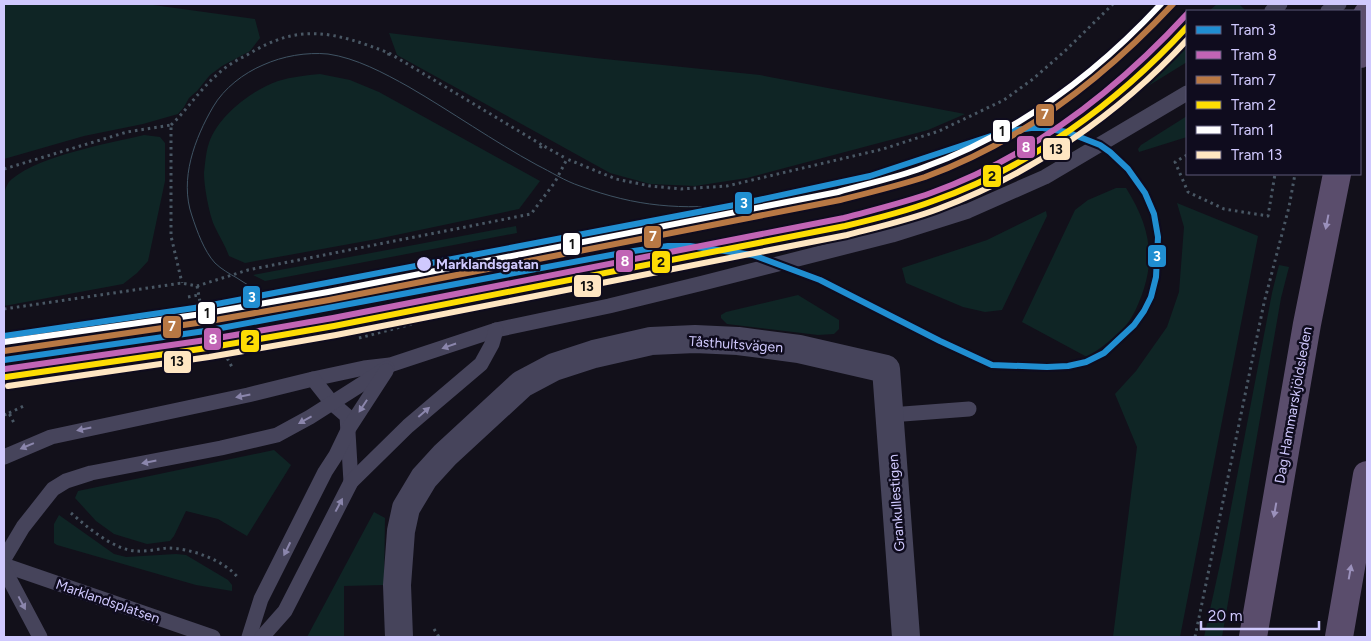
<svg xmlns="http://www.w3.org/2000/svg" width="1371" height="641" font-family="Figtree,sans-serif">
	<rect width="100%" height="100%" fill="#12101a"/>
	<g fill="#0f2525">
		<path d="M4,4h142l109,15 5,19 -10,13 -28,15 -12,9 -13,16 -8,7 -5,9 -6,7 -35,10 -59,12 -80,23z"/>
		<path d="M1217,4h22l7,7h-37z"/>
		<path d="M389,33l206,25 165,17 205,39 -37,16 -181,48 -52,8 -45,-2 -40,-11 -213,-118z"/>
		<path d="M1187,34v28l-94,58 53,-45z"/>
		<path d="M320,74l30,6 29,12 161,89 -21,28 -142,30 -132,24 -16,-7c-4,-11 -10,-20 -15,-31 -5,-12 -10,-39 -10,-52 1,-9 2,-22 5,-30 9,-27 43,-53 69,-62 14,-4 28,-6 42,-7z"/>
		<path d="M1187,116v21l-48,15 -1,-3 3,-4z"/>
		<path d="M144,135l16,2 5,6v38l-17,80 -11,12 -14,11 -119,22v-110c1,-7 3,-13 8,-17 29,-24 95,-35 132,-44z"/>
		<path d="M1116,188h10c24,38 31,72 13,114 -4,10 -10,21 -18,29 -10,10 -22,18 -34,26l-65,-35 53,-112 13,-10z"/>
		<path d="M1177,203l81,33 -78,401h-67l24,-190 -22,-53 21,-23 31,-44 12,-35 5,-65z"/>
		<path d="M1046,211l1,5 -45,94 -17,2 -22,-5 -57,-24 -4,-15 85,-28z"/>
		<path d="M516,226l1,7 -252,48 -12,-6z"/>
		<path d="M1279,265l10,2 -8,31 -59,339h-18l18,-82 50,-262z"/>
		<path d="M798,295l41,25v9l-5,5 -16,1 -91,-11 -6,-6v-3l5,-3z"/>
		<path d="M274,450l17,15 -44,71 -29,-17 -32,-8 -12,25 -4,5 -23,3 -33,-10 -18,-13 -21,-23 3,-7z"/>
		<path d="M374,512l11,6 -1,67 -40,1v51h-37z"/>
		<path d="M59,515l55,39 12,3 50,-3 10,1 42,25 4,5v6l-36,-6 -139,-40 -3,-2v-19z"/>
	</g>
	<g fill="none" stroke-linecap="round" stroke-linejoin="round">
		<g stroke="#495764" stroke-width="3" stroke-dasharray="2.5 4" stroke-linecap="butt">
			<path d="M389,53l153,92"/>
			<path d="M171,125c17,-16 29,-36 47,-51 8,-8 19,-14 29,-19 53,-33 87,-23 142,-2l-1,5"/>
			<path d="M540,148l2,-3 25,14"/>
			<path d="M1187,155l-12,7 13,30 36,17 44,7 7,-42"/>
			<path d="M4,169l123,-37 44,-7v111l11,47"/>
			<path d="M197,286l11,57 3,6 14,5 8,15"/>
			<path d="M188,297l11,-2"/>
			<path d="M4,309l178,-26 15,3 51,-16 283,-56 24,-32 12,-23 49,20 34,7 31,3 46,-3 156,-37 56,-18 65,-31 29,-21 33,-29 47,-46"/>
			<path d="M359,338l53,-14"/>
			<path d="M191,345l17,-2"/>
			<path d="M9,413l17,-8"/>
			<path d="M4,415l5,-2 5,10"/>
			<path d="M71,513c16,14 43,37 65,38 10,1 21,-2 31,-3 23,0 58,12 72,31"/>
			<path d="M434,629l5,8"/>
			<path d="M1195,637l69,-334 25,-96 6,-33"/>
		</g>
		<g stroke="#46445b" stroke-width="15">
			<path d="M1272,11l8,-7"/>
			<path d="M1328,11l11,-7"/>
			<path d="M313,379l51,-11 26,-3 106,-35 113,-24 94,-23 189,-48 76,-24 77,-34 142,-84"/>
			<path d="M890,415l79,-6"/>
			<path d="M4,457l47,-20 197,-42 65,-16 19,24 15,13 4,66"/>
			<path d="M4,559l19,-32 30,-38 13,-8 25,-8 130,-25 56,-13 33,-18 77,-49"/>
			<path d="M4,565l209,72"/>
			<path d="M4,569l36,68"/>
			<path d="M249,637l12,-38 64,-127 11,-17 13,-27 37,-57"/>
			<path d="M262,637l23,-26 66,-129 57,-56 73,-62 11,-20 4,-14"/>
		</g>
		<path stroke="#46445b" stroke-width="28" d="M399,637l-2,-52 4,-54 5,-23 18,-30 21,-23 77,-71 32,-17 40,-13 57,-13 44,-2 43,2 61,8 87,20 20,268"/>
		<g stroke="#5a4d6c" stroke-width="28">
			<path d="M1360,54l7,-39"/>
			<path d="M1253,637l54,-313 30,-150"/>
			<path d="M1339,637l28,-162"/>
		</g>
		<path stroke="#3f5363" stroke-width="1" d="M331,309c-39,-4 -61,-9 -94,-31 -7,-4 -16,-9 -22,-15 -11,-12 -18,-32 -23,-47 -13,-37 3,-78 21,-109 11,-19 31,-34 50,-42 20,-9 43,-13 65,-11 28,4 56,19 81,33 43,25 84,54 128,78 14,7 28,16 43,21 57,21 101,24 160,18"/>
		<g stroke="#0f0c1e" stroke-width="10">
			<path id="tram-1" d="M4,336l197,-29 539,-103 130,-28 133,-44 28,-4h12l24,4 33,13 10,7 18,17 17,24 9,21 4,23 -2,40 -5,20 -7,14 -10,14 -30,28 -18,9 -18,4 -21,1 -55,-2 -52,-24 -120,-61 -67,-25 -63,-9h-22l-41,6 -422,79 -201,29"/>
		</g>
		<g stroke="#0f0c1e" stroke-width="10">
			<path id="tram-2" d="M5,369l201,-29 127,-22 511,-100c29,-8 59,-15 87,-25 100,-36 185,-102 256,-179"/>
		</g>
		<g stroke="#0f0c1e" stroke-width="10">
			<path id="tram-3" d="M4,351l200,-29 125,-22 511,-100c28,-7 57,-14 85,-23 96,-35 179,-99 248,-173"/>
		</g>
		<g stroke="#0f0c1e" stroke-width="10">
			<path id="tram-4" d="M6,377l201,-29 127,-22 511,-100c30,-7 59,-14 88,-25 98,-34 184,-98 254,-174"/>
		</g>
		<g stroke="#0f0c1e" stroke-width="10">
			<path id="tram-5" d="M4,342l198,-28 126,-22 510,-100c28,-8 57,-14 84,-24 92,-33 173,-93 239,-164"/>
		</g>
		<g stroke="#0f0c1e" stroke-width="10">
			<path id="tram-6" d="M8,386l201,-29 127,-22 511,-100c31,-8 62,-15 91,-26 94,-35 181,-95 249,-169"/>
		</g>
		<use href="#tram-1" stroke="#208ed1" stroke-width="6"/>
		<use href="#tram-2" stroke="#c164b5" stroke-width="6"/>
		<use href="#tram-3" stroke="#b87844" stroke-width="6"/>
		<use href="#tram-4" stroke="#fddd04" stroke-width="6"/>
		<use href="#tram-5" stroke="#fff" stroke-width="6"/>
		<use href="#tram-6" stroke="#fee6c2" stroke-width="6"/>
	</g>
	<defs><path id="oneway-solid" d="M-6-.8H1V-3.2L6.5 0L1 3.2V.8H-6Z" transform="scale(1.25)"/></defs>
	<g fill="#9b91bc">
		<use href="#oneway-solid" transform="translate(1327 222) rotate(101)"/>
		<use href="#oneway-solid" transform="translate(1275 510) rotate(100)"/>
		<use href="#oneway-solid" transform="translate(1350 572) rotate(-80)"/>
	</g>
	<g fill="#8b86ac">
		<use href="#oneway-solid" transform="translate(449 346) rotate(161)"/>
		<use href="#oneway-solid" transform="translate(243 396) rotate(169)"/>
		<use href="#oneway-solid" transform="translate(363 406) rotate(123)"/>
		<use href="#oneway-solid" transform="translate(424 412) rotate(-41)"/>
		<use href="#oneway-solid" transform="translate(305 420) rotate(151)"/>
		<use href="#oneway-solid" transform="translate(84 429) rotate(168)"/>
		<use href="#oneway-solid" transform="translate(27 446) rotate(157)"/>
		<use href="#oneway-solid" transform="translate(149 462) rotate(169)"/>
		<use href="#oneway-solid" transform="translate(339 505) rotate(-62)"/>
		<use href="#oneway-solid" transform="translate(287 549) rotate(116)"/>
		<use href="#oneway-solid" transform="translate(22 603) rotate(62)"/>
	</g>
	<circle fill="#d0c9fe" stroke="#0f0c1e" stroke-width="2" cx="424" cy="264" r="8"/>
	<g text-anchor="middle" stroke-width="5" stroke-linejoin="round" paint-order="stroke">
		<g font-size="14" font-weight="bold" fill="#d0c9fe" stroke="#0f0c1e" text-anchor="start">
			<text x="436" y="269">Marklandsgatan</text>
		</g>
		<g font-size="14" fill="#d0c9fe" stroke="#0f0c1e">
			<text transform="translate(736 344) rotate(4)" y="5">Tåsthultsvägen</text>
			<text transform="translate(1293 405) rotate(-80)" y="5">Dag Hammarskjöldsleden</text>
			<text transform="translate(896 503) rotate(-94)" y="5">Grankullestigen</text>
			<text transform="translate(108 601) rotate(19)" y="5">Marklandsplatsen</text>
		</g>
	</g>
	<g stroke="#0f0c1e" stroke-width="2">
		<rect x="1035" y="103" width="20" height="24" rx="5" fill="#b87844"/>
		<rect x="992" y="119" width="19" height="24" rx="5" fill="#fff"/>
		<rect x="1016" y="135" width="20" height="24" rx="5" fill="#c164b5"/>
		<rect x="1042" y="137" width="29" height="24" rx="5" fill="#fee6c2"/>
		<rect x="982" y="164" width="20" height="24" rx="5" fill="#fddd04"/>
		<rect x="734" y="191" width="19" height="24" rx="5" fill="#208ed1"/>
		<rect x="643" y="225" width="19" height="24" rx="5" fill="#b87844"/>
		<rect x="562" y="232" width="19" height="24" rx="5" fill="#fff"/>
		<rect x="1147" y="244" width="20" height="24" rx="5" fill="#208ed1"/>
		<rect x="615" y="249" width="19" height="24" rx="5" fill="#c164b5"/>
		<rect x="651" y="250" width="20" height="24" rx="5" fill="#fddd04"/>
		<rect x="573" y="274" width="29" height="24" rx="5" fill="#fee6c2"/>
		<rect x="242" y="285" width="19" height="24" rx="5" fill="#208ed1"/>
		<rect x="197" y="301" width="19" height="24" rx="5" fill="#fff"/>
		<rect x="162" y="315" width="20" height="24" rx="5" fill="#b87844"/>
		<rect x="203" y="327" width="19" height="24" rx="5" fill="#c164b5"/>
		<rect x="240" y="329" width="20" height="24" rx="5" fill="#fddd04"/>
		<rect x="163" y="350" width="29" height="24" rx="5" fill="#fee6c2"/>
	</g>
	<g font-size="14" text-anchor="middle" font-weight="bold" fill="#fff">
		<text x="1045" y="119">7</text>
		<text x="1026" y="152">8</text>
		<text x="744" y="208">3</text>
		<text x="653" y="241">7</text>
		<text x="1157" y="261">3</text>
		<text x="625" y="266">8</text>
		<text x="252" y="302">3</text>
		<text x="172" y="331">7</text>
		<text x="213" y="344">8</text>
	</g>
	<g font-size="14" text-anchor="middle" font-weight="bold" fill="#111">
		<text x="1002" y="136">1</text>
		<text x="1056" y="154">13</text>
		<text x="992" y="181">2</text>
		<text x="572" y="249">1</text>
		<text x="661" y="267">2</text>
		<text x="587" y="291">13</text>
		<text x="207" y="318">1</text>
		<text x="250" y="345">2</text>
		<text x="177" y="366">13</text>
	</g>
	<rect width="1371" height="641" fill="none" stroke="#d0c9fe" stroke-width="10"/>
	<rect x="1186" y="10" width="175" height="165" fill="#0f0c1e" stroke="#5c5878"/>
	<rect x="1196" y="26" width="25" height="8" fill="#208ed1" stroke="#5c5878"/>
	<text x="1231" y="35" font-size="15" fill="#d0c9fe">Tram 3</text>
	<rect x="1196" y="51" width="25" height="8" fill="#c164b5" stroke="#5c5878"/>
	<text x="1231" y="60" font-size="15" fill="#d0c9fe">Tram 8</text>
	<rect x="1196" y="76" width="25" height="8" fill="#b87844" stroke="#5c5878"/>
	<text x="1231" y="85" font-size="15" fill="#d0c9fe">Tram 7</text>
	<rect x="1196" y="101" width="25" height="8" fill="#fddd04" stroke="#5c5878"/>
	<text x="1231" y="110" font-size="15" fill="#d0c9fe">Tram 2</text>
	<rect x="1196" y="126" width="25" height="8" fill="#ffffff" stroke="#5c5878"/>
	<text x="1231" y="135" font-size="15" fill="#d0c9fe">Tram 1</text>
	<rect x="1196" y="151" width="25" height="8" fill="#fee6c2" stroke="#5c5878"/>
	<text x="1231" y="160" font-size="15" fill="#d0c9fe">Tram 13</text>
	<path d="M1201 621v8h118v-8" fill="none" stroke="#d0c9fe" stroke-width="2.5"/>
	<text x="1208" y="621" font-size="15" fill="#d0c9fe" stroke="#0f0c1e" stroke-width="4" paint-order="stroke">20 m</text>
</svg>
